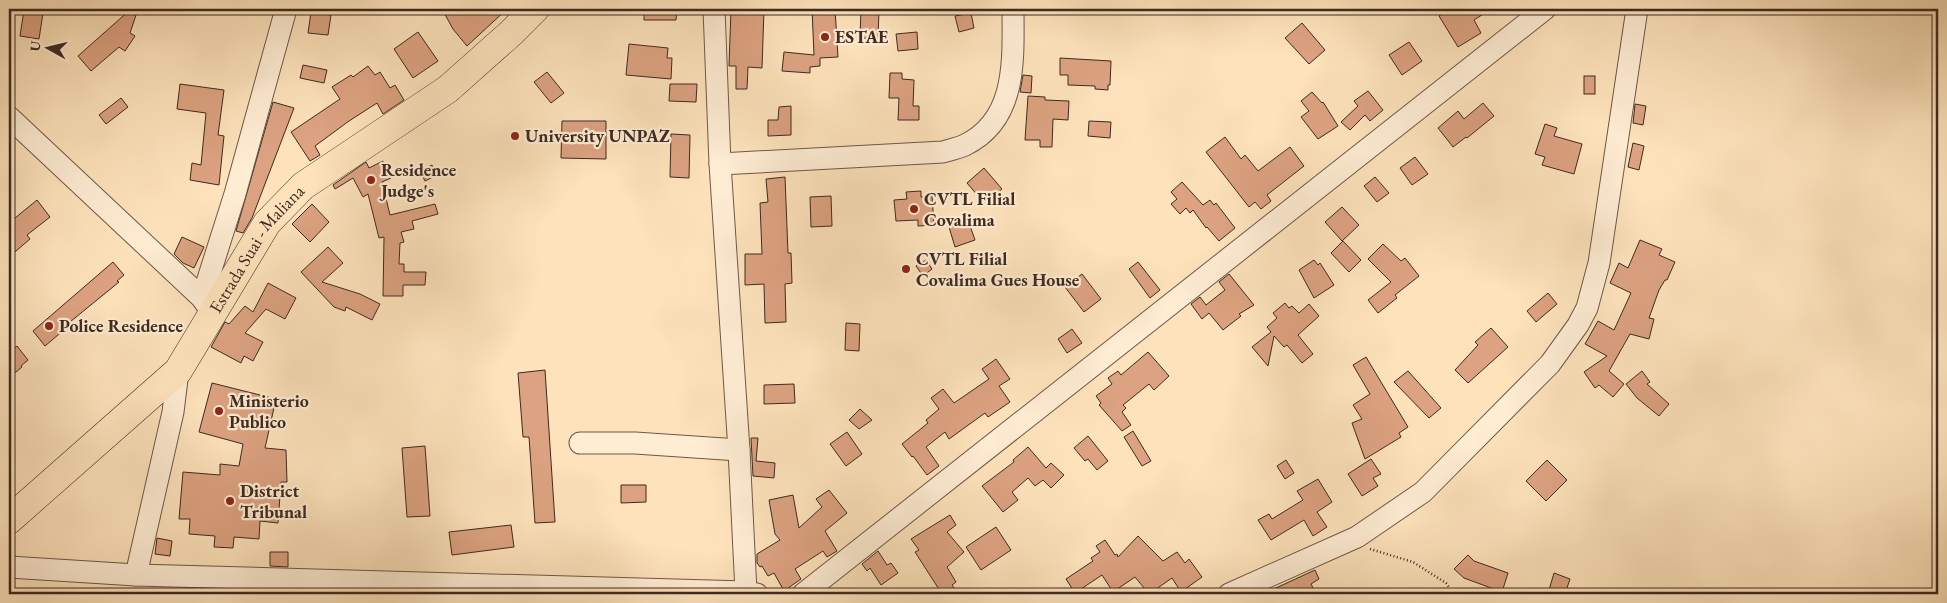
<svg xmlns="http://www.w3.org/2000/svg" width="1947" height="603" font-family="'EB Garamond',serif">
	<rect width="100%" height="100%" fill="#fde2bb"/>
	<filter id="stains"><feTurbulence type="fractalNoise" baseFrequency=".004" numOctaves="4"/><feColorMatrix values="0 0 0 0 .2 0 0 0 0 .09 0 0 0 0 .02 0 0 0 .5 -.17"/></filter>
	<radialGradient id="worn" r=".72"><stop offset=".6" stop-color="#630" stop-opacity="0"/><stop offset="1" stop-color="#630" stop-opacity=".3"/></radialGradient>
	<g fill="#dca281" stroke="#3e2a20">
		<path d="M131,9h7l-8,24 5,3 -10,15 -6,-4 -28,24 -13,-15z"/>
		<path d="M442,9h65l-40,37 -14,-17z"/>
		<path d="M644,9h33l-1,11h-32z"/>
		<path d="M731,9h33l-2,59 -14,-1 -1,22h-11v-23h-7z"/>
		<path d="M812,9h23l3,48 -18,1v8l-10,1v6l-28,-2 2,-19 30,3z"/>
		<path d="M861,9h18l-1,30 -18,-1z"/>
		<path d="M1450,9h41l-17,11 7,13 -23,14 -19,-31z"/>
		<path d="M24,10l19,3 -4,26 -19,-3z"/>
		<path d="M311,12l20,3 -3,20 -20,-2z"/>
		<path d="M971,13l3,15 -15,4 -4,-16z"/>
		<path d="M1302,23l23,27 -16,14 -24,-26z"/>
		<path d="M418,32l20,29 -25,17 -19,-29z"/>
		<path d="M917,32l1,17 -20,2 -2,-17z"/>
		<path d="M1409,42l13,19 -20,14 -13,-20z"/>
		<path d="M629,44l39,4 -1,10h5l-1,21 -45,-4z"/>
		<path d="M1060,58l51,3 -1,24h-2v5l-13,-1v-3l-27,-1v-10h-8z"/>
		<path d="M303,65l24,5 -3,13 -24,-5z"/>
		<path d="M368,66l7,9 5,-3 10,16 5,-3 9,15 -21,14 -6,-11 -28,18 -34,25 5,9 -10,6 -19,-29 49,-33 -8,-12 19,-12 2,2z"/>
		<path d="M547,72l17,21 -13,10 -17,-21z"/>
		<path d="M890,73h12v6l12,1 -1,26h6v14h-21l1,-22h-10z"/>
		<path d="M1023,75l9,1 -1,17 -11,-1z"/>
		<rect x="1584" y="76" width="11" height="18"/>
		<path d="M180,84l44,6 -6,45 6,1 -5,49 -29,-5 2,-17 9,2 5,-52 -29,-4z"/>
		<path d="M670,84h27l-1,18 -27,-1z"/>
		<path d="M1368,91l15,19 -13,11 -5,-6 -15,15 -9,-8 17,-16 -4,-5z"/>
		<path d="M1312,92l10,11 1,-1 15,24 -20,13 -17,-22 8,-6 -8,-10z"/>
		<path d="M1028,96l17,1v3l24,1 -1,19 -15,-1 -1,28h-12v-7h-15z"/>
		<path d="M121,98l7,9 -22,17 -7,-9z"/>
		<path d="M273,102l21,6 -42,110 -9,15 -7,-2z"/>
		<path d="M1483,103l11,13 -27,22 -1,-1 -13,10 -15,-19 20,-17 6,8z"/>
		<path d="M1635,104l11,2 -3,19 -10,-2z"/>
		<path d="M791,106v29l-23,1v-16h10l1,-13z"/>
		<path d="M562,121h44v38l-45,-1z"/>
		<path d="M1089,121l22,1 -1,16 -22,-2z"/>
		<path d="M1545,124l12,4 -3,8 28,8 -8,30 -32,-9 3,-8 -10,-3z"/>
		<path d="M671,134l19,1 -1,43 -19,-1z"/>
		<path d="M1225,137l16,22 4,-4 13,16 32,-24 14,19 -37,29 4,6 -10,8 -6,-7 -6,5 -43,-55z"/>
		<path d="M1633,143l11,3 -5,24 -11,-3z"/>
		<path d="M1415,157l13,17 -16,11 -12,-17z"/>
		<path d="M383,161l8,17 -9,4 5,11 -2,1 5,21 45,-11 3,10 -26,7 2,8 -13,3 3,10 -4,1 -1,21h5v8h22l-1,13h-22v11h-20l1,-59 -5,1 -11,-44 -5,3 -10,-19 -18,11 -2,-4 33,-23 3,6z"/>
		<path d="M432,165l5,10 -12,6 -5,-10z"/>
		<path d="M984,168l18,21 -17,15 -18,-21z"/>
		<path d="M785,177l3,76h3l1,30 -7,1 1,38 -21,1 -1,-39 -19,1v-31h17l-2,-51 8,-1 -2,-23z"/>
		<path d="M1375,177l14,16 -12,9 -13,-16z"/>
		<path d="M1182,182l21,23 7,-5 4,5 2,-2 19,25 -16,13 -12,-14 -1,1 -13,-18 -3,3 -4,-5 -6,6 -9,-10 6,-5 -6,-7z"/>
		<path d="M921,191v6l11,-1 2,29 -16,1v-6l-22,1 -2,-21 13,-1 -1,-7z"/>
		<path d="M831,196l1,30 -21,1 -1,-30z"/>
		<path d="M37,200l13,17 -23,18 3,4 -21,18v-34z"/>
		<path d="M312,204l17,18 -19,20 -18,-18z"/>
		<path d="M1342,207l17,18 -17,16 -17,-19z"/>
		<path d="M968,220l7,20 -20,7 -6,-20z"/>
		<path d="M182,237l22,10 -10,21 -11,-5 -9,-9z"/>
		<path d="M1640,240l22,9 -3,6 16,7 -8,18h-2l-6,10 -10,28 5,1 -5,20 -19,-5 -21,37 15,13 -11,13 -14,-12 -4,3 -11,-16 23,-16 -22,-12 13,-23 16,9 17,-37 -21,-10 9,-20 9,5z"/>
		<path d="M1343,241l18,19 -12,12 -18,-19z"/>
		<path d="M1383,244l18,17 4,-3 14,18 -24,19 2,3 -19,15 -10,-13 23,-18 -23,-23z"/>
		<path d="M328,247l15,16 -21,19 38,12 20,10 -8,16 -26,-13 -1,4 -11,-4 -33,-35z"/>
		<path d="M926,260l6,9 -9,7 -7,-10z"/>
		<path d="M1314,260l4,5 2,-2 14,22 -20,13 -15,-28z"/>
		<path d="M113,262l11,13 -7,6 2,1 -49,40 1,2 -26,22 -12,-15z"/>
		<path d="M1138,262l22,28 -10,8 -21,-29z"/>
		<path d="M1082,274l19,25 -17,13 -19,-25z"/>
		<path d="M1229,274l25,31 -15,9 2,2 -18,14 -14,-17 -7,6 -11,-15 9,-7 6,8 19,-15 -6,-8z"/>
		<path d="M268,283l28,15 -11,21 -19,-10 -21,24 18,9 -10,19 -9,-5 -3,7 -30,-16 14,-25 4,2 16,-18 8,6z"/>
		<path d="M1548,293l9,11 -21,18 -9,-11z"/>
		<path d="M1285,303l4,5 3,-2 7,7 10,-9 10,12 -21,19 15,19 -11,9 -15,-18 -3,2 -10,-11 -6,30 -16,-19 19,-15 -4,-5 10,-9 -4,-5z"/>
		<path d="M846,323l14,1 -1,27 -14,-1z"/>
		<path d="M1491,328l17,19 -40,36 -13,-13 23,-25 -3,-3z"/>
		<path d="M1072,329l10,14 -15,10 -9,-14z"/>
		<path d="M17,346l11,14 -7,6 1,1 -13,11v-29l1,3z"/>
		<path d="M1148,352l21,24 -15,14 -5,-6 -26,21 3,3 -4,4 9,13 -9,6 -23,-26 2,-2 -5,-7 16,-12 -4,-6 10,-7 3,4z"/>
		<path d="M1366,357l42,70 -9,6 2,4 -36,22 -13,-36 10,-4 -9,-14 17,-11 -17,-29z"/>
		<path d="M996,359l14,20 -11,7 11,16 -22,15 -3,-4 -36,26 -4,-7 -19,15 13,19 -12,9 -14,-19 -1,1 -10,-13 26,-21 -2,-3 13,-11 -8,-11 12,-9 11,14 35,-24 -7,-10z"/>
		<path d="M545,370l10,152 -20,1 -6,-86h-6l-5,-64z"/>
		<path d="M1408,371l33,37 -12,10 -35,-36z"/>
		<path d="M1642,371l8,11 -3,2 22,20 -10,12 -22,-18 -11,-14z"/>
		<path d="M212,383l64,16 -11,49 21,2 1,32h-6l-3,41 -18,-2 -1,18 -25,-2 -1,11 -19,-1 1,-11 -26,-2 1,-15h-11l4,-47 37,3v-11l19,2 4,-22 -44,-12z"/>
		<path d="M794,384l1,19 -31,1v-19z"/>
		<path d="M860,409l12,11 -13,9 -10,-9z"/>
		<path d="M1133,431l18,30 -9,5 -18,-29z"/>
		<path d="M847,432l15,22 -16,12 -16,-22z"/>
		<path d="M1088,436l20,25 -11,9 -9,-11 -3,2 -11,-13z"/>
		<path d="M751,438h7l-2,23 19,2 -1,15 -21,-2z"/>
		<path d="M425,446l5,70 -23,1 -5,-69z"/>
		<path d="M1028,447l18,21 5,-5 13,12 -13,13 -8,-8 -8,6 -7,-8 -16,14 6,8 -15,12 -21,-26 32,-24 -1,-2z"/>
		<path d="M1371,459l10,15 -8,4 5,8 -16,10 -14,-22z"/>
		<path d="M1286,460l8,13 -9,6 -8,-13z"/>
		<path d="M1547,460l20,20 -21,21 -20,-20z"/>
		<path d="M1318,479l14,23 -15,10 10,15 -14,9 -9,-16 -33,20 -13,-20 11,-6 3,5 31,-19 -6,-9z"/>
		<path d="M621,485h25v17l-25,1z"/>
		<path d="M829,490l18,23 -22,18 12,20 -10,6 -4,-6 -28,18 6,10 -17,12 -10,-18 -6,3 -6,-10 -2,1 -3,-4v-9l23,-14 -5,-6 -6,-34 24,-5 6,33 23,-21 -6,-8z"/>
		<path d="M950,515l6,10 -9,7 17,20 -17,15 9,15 -4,3 6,9h-16l-27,-42 4,-2 -8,-11z"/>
		<path d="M511,525l3,22 -62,8 -3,-23z"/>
		<path d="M996,527l15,23 -30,20 -15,-23z"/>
		<path d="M1138,536l25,25 14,-9 8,11 4,-4 13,18 -21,15 -9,-14 -23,16 -14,-17 -22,15 -11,-17 -27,18 -9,-14 27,-18 -2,-3 9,-6 -4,-6 9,-6 10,15 2,-1 1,3z"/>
		<path d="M157,538l15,3 -2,15 -15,-2z"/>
		<path d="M878,551l9,14 4,-2 7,10 -17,12 -11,-17 -3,3 -5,-7z"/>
		<path d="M270,552h18v15l-18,-1z"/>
		<path d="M1468,555l6,6 34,12 -6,19 -38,-14 -10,-9z"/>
		<path d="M1315,570l4,9 -8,5 5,10h-53z"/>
		<path d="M1554,573l16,6 -5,15h-15l2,-4h-3z"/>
	</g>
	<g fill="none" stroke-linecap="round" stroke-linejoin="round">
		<g stroke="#6e5847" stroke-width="23">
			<g id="minor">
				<path d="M714,9l6,155 19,286 7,142"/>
				<path d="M9,117l193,181 6,9"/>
				<path d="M720,164l223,-12c7,-2 15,-4 22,-7 53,-26 48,-87 48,-136"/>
				<path d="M202,298l33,-104 51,-185"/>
				<path d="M580,443h55l104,7"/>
				<path d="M9,567l127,8 610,17 11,2"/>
				<path d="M136,575l37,-163 5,-41"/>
				<path d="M803,594l742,-585"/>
				<path d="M1229,594l128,-57 66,-45 127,-128 28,-39 9,-17 12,-45 38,-254"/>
			</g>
		</g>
		<g stroke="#3e2a20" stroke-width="29">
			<g id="major">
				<path id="s1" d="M9,520l169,-149 89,-148 36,-37 145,-97 63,-56 24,-24"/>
			</g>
		</g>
		<path stroke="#3e2a20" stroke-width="2.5" stroke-dasharray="1 2.5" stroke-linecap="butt" d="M1370,549l43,13 33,21 8,11"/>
		<use href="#minor" stroke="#feecd3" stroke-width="21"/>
		<use href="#major" stroke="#fde2bb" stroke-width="28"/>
	</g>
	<g fill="#8f2418" stroke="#feecd3" stroke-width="2">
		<circle cx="825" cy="37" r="5"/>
		<circle cx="515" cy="136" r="5"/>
		<circle cx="371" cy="180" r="5"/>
		<circle cx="914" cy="209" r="5"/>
		<circle cx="906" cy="269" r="5"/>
		<circle cx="49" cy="326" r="5"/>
		<circle cx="219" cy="411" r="5"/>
		<circle cx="230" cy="501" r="5"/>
	</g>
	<g text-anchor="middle" stroke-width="4.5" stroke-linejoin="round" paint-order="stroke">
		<g font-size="18" font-weight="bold" fill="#3e2a20" stroke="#feecd3" text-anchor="start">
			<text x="835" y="43">ESTAE</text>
			<text x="525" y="142">University UNPAZ</text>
			<text x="381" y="176">Residence<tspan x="381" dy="21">Judge's</tspan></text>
			<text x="924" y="205">CVTL Filial<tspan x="924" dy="21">Covalima</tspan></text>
			<text x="916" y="265">CVTL Filial<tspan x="916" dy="21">Covalima Gues House</tspan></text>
			<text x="59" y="332">Police Residence</text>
			<text x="229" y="407">Ministerio<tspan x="229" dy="21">Publico</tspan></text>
			<text x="240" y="497">District<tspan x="240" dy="21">Tribunal</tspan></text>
		</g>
		<g font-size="18" fill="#3e2a20" stroke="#feecd3">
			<text dy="6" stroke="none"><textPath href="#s1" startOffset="371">Estrada Suai - Maliana</textPath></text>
		</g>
	</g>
	<rect width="1947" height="603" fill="none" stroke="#fde2bb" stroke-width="30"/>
	<rect x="10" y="10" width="1927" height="583" fill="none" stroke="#3e2a20" stroke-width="2.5"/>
	<rect x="15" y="15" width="1917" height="573" fill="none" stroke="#3e2a20"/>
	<g transform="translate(48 48) rotate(278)" stroke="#feecd3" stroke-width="4" paint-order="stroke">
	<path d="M0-4L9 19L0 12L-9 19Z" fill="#3e2a20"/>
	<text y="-8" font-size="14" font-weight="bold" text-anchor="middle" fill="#3e2a20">U</text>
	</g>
	<rect width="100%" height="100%" filter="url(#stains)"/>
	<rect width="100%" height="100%" fill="url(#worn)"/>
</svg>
